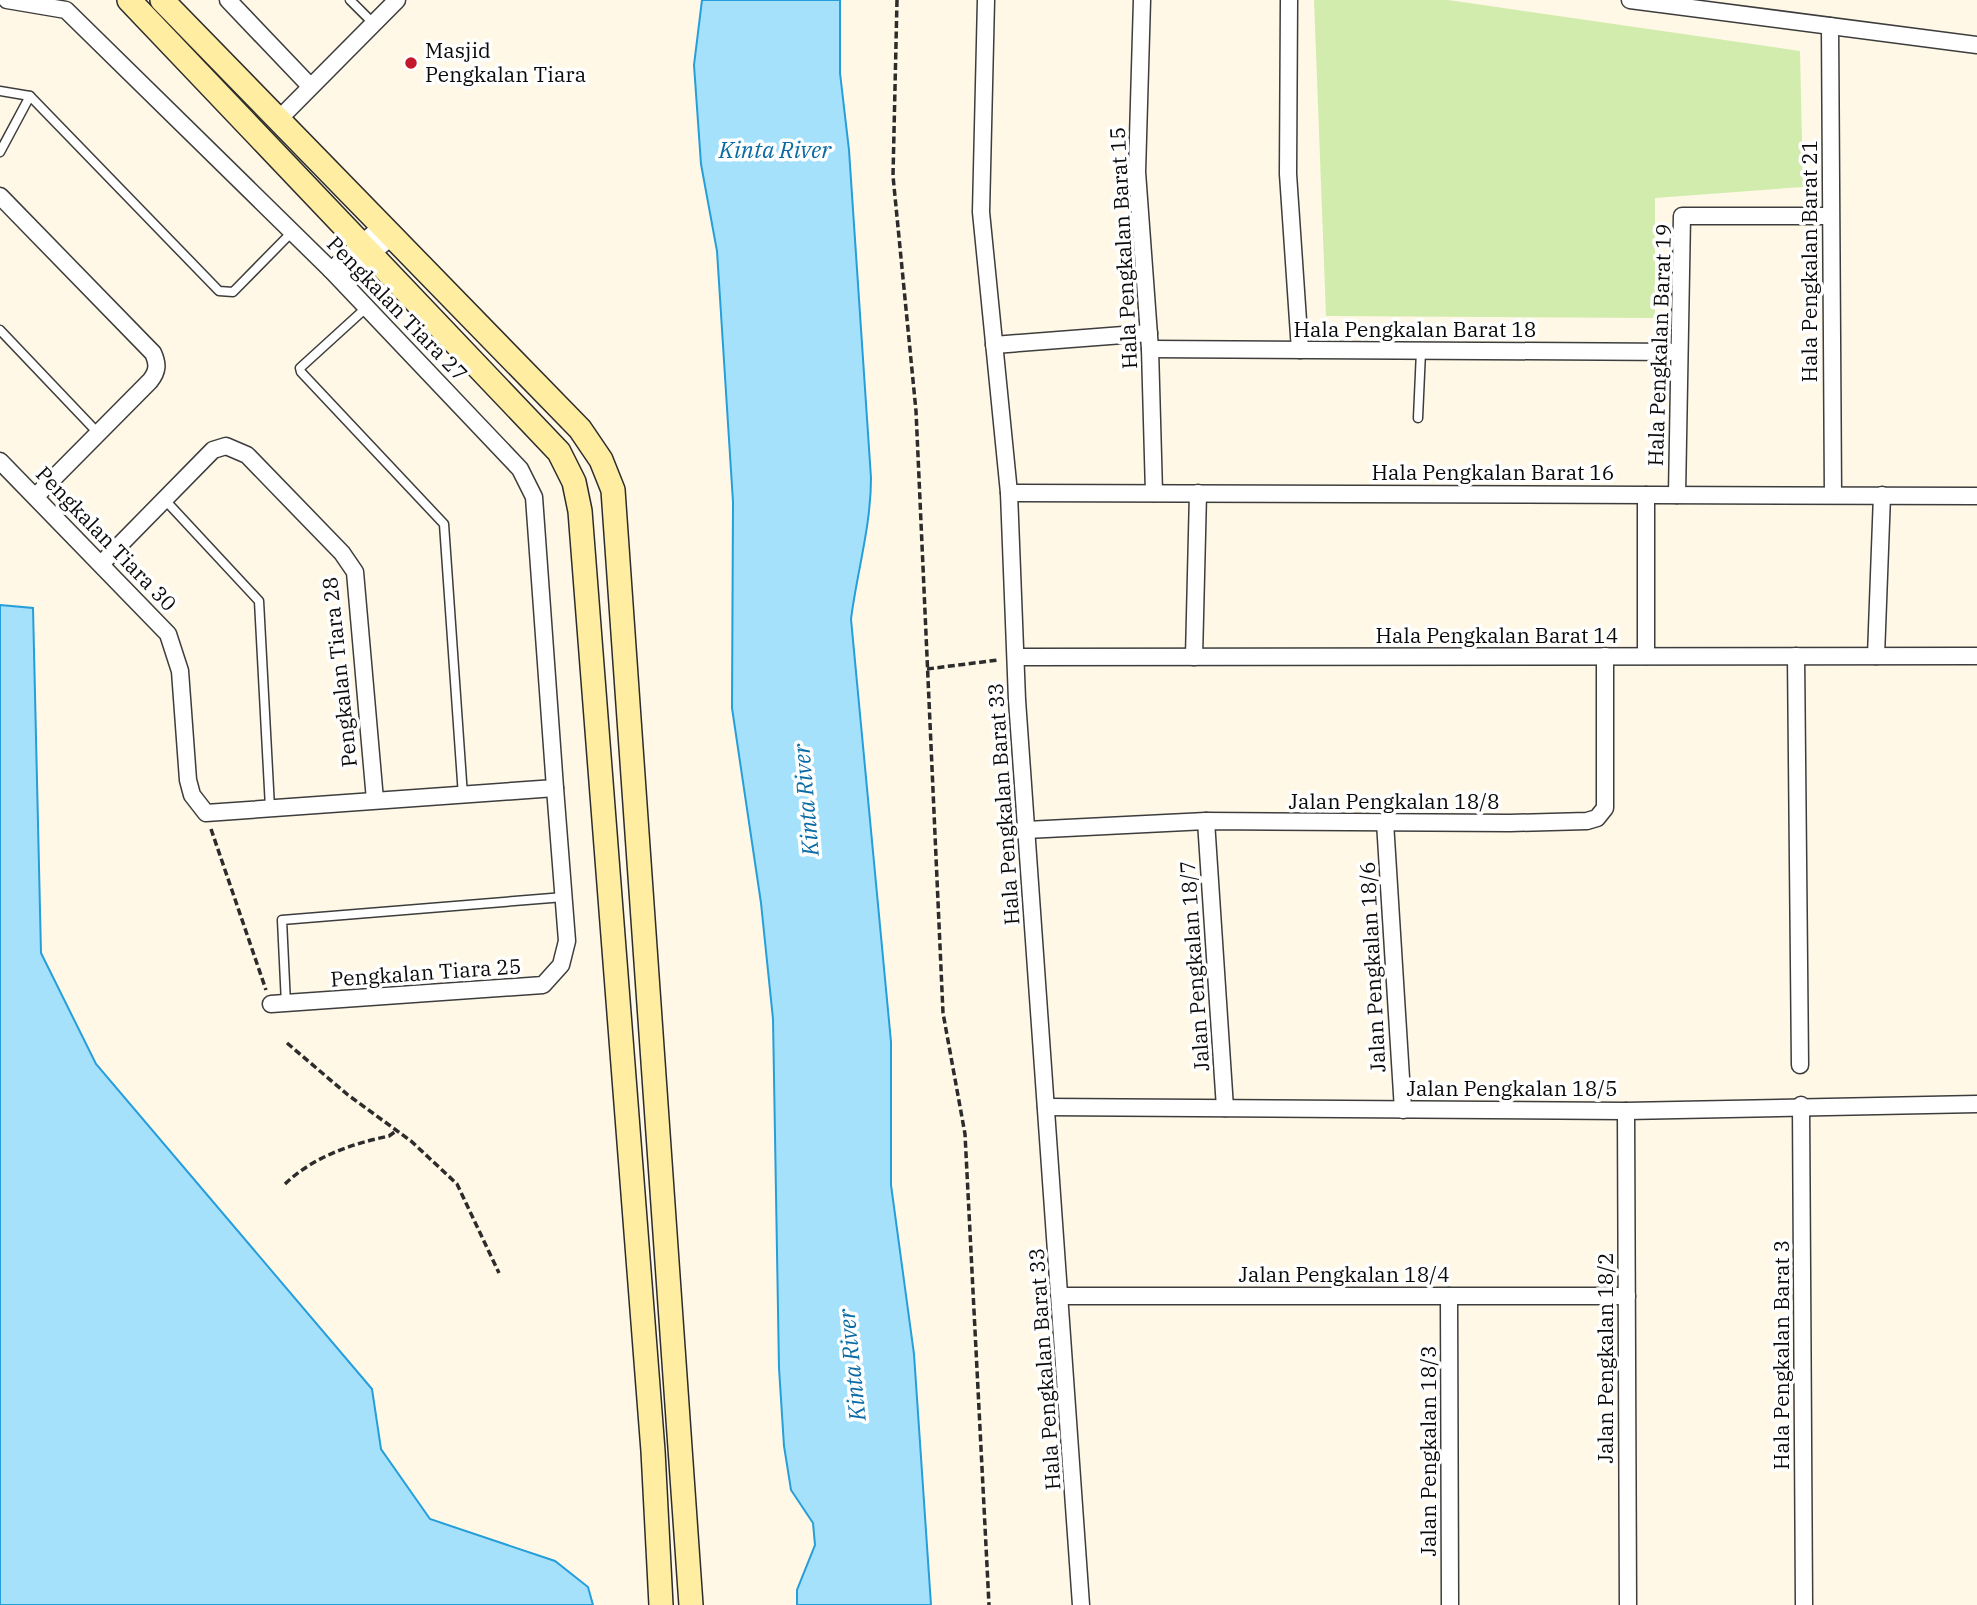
<svg xmlns="http://www.w3.org/2000/svg" width="1977" height="1605" font-family="'IBM Plex Serif',serif">
	<rect width="100%" height="100%" fill="#fff8e6"/>
	<path fill="#d2ecad" d="M1314,0h134l352,51 3,136 -148,11v120l-329,-2z"/>
	<g fill="#a6e1fc" stroke="#269ed9" stroke-width="2">
		<path d="M702,0h138v73l9,77 22,328c0,48 -14,94 -20,141l40,423v143l23,169 17,251h-134v-15l18,-45 -2,-22 -22,-33 -7,-44 -5,-78 -6,-349 -12,-116 -29,-195 1,-206 -16,-251 -16,-87 -7,-99z"/>
		<path d="M0,605l33,3 8,345 55,111 276,325 9,60 49,70 125,42 33,26 5,18h-593z"/>
	</g>
	<g fill="none" stroke-linecap="round" stroke-linejoin="round">
		<g stroke="#3d3d3d" stroke-width="11">
			<g id="lane">
				<path d="M350,0l24,24"/>
				<path d="M0,91l30,5 189,195 14,1 59,-60"/>
				<path d="M0,152l30,-56"/>
				<path d="M367,307l-67,61 1,4 143,152 19,272"/>
				<path d="M0,330l98,103"/>
				<path d="M1418,418l3,-67"/>
				<path d="M165,500l94,101 11,207"/>
				<path d="M286,1004l-4,-84 282,-23"/>
			</g>
		</g>
		<g stroke="#3d3d3d" stroke-width="19">
			<g id="street">
				<path d="M228,0l82,86"/>
				<path d="M986,0l-5,212 28,281 8,207 64,905"/>
				<path d="M1142,0l-5,172 13,177 4,144"/>
				<path d="M1289,0l-1,174 12,176"/>
				<path d="M1630,0l347,45"/>
				<path d="M1830,26l3,469"/>
				<path d="M278,120l119,-120"/>
				<path d="M0,196l153,157c5,11 5,18 -3,28l-114,115"/>
				<path d="M331,270l50,-43"/>
				<path d="M341,280l50,-43"/>
				<path d="M994,345l155,-12"/>
				<path d="M1150,349l529,3"/>
				<path d="M0,461l168,173 12,37 8,109 4,15 14,18 349,-25 -21,-291 -14,-28 -189,-199 -265,-260 -59,-10"/>
				<path d="M1009,493l968,3"/>
				<path d="M1677,495l5,-279h148"/>
				<path d="M102,563l111,-113 13,-4 21,9 95,98 13,19 20,228"/>
				<path d="M1646,656v-161"/>
				<path d="M1796,656l4,409"/>
				<path d="M1876,656l6,-161"/>
				<path d="M1017,657l960,-1"/>
				<path d="M1194,657l4,-164"/>
				<path d="M1206,821l19,287"/>
				<path d="M1385,822l18,288"/>
				<path d="M1026,830l180,-9 304,2 77,-2 10,-3 8,-10v-152"/>
				<path d="M271,1004l272,-19 18,-20 6,-24 -12,-153"/>
				<path d="M1801,1105l3,500"/>
				<path d="M1046,1107l580,4 351,-7"/>
				<path d="M1626,1111l2,494"/>
				<path d="M1062,1296h565"/>
				<path d="M1449,1296l1,309"/>
			</g>
		</g>
		<g stroke="#2c2c2c" stroke-width="26">
			<g id="secondary">
				<path d="M129,0l430,452 15,30 6,29 73,940 8,154"/>
				<path d="M162,0l418,429 21,31 12,30 78,1115"/>
			</g>
		</g>
		<g stroke="#2c2c2c" stroke-width="3.5" stroke-dasharray="7 3.5" stroke-linecap="butt">
			<path d="M897,0l-4,176 23,235 27,602 22,121 24,471"/>
			<path d="M927,669l71,-9"/>
			<path d="M211,829l55,161"/>
			<path d="M287,1043l61,52 63,46 46,43 42,89"/>
			<path d="M285,1184c28,-27 66,-40 104,-48l7,-5"/>
		</g>
		<use href="#lane" stroke="#fff" stroke-width="8"/>
		<use href="#street" stroke="#fff" stroke-width="16"/>
		<use href="#secondary" stroke="#ffeea1" stroke-width="23"/>
	</g>
	<circle fill="#c4172b" stroke="#fff" stroke-width="2.5" cx="411" cy="63" r="7"/>
	<g text-anchor="middle" stroke-width="7" stroke-linejoin="round" paint-order="stroke">
		<g font-size="21" fill="#0a0a0a" stroke="#fff" text-anchor="start">
			<text x="425" y="58">Masjid<tspan x="425" dy="24">Pengkalan Tiara</tspan></text>
		</g>
		<g font-size="21" fill="#0a0a0a" stroke="#fff">
			<text transform="translate(1124 248) rotate(-93)" y="7">Hala Pengkalan Barat 15</text>
			<text transform="translate(1810 261) rotate(-90)" y="7">Hala Pengkalan Barat 21</text>
			<text transform="translate(397 309) rotate(46)" y="7">Pengkalan Tiara 27</text>
			<text x="1415" y="337">Hala Pengkalan Barat 18</text>
			<text transform="translate(1660 345) rotate(-88)" y="7">Hala Pengkalan Barat 19</text>
			<text x="1493" y="480">Hala Pengkalan Barat 16</text>
			<text transform="translate(106 539) rotate(46)" y="7">Pengkalan Tiara 30</text>
			<text x="1497" y="643">Hala Pengkalan Barat 14</text>
			<text transform="translate(340 672) rotate(-96)" y="7">Pengkalan Tiara 28</text>
			<text x="1394" y="809">Jalan Pengkalan 18/8</text>
			<text transform="translate(1004 804) rotate(-94)" y="7">Hala Pengkalan Barat 33</text>
			<text transform="translate(1195 966) rotate(-94)" y="7">Jalan Pengkalan 18/7</text>
			<text transform="translate(1373 967) rotate(-93)" y="7">Jalan Pengkalan 18/6</text>
			<text transform="translate(426 973) rotate(-4)" y="7">Pengkalan Tiara 25</text>
			<text x="1512" y="1096">Jalan Pengkalan 18/5</text>
			<text x="1344" y="1282">Jalan Pengkalan 18/4</text>
			<text transform="translate(1782 1355) rotate(-90)" y="7">Hala Pengkalan Barat 3</text>
			<text transform="translate(1606 1358) rotate(-90)" y="7">Jalan Pengkalan 18/2</text>
			<text transform="translate(1045 1369) rotate(-94)" y="7">Hala Pengkalan Barat 33</text>
			<text transform="translate(1429 1451) rotate(-90)" y="7">Jalan Pengkalan 18/3</text>
		</g>
		<g font-size="23" font-style="italic" fill="#0a6ba4" stroke="#fff">
			<text x="775" y="158">Kinta River</text>
			<text transform="translate(806 800) rotate(-95)" y="8">Kinta River</text>
			<text transform="translate(852 1365) rotate(-96)" y="8">Kinta River</text>
		</g>
	</g>
</svg>
